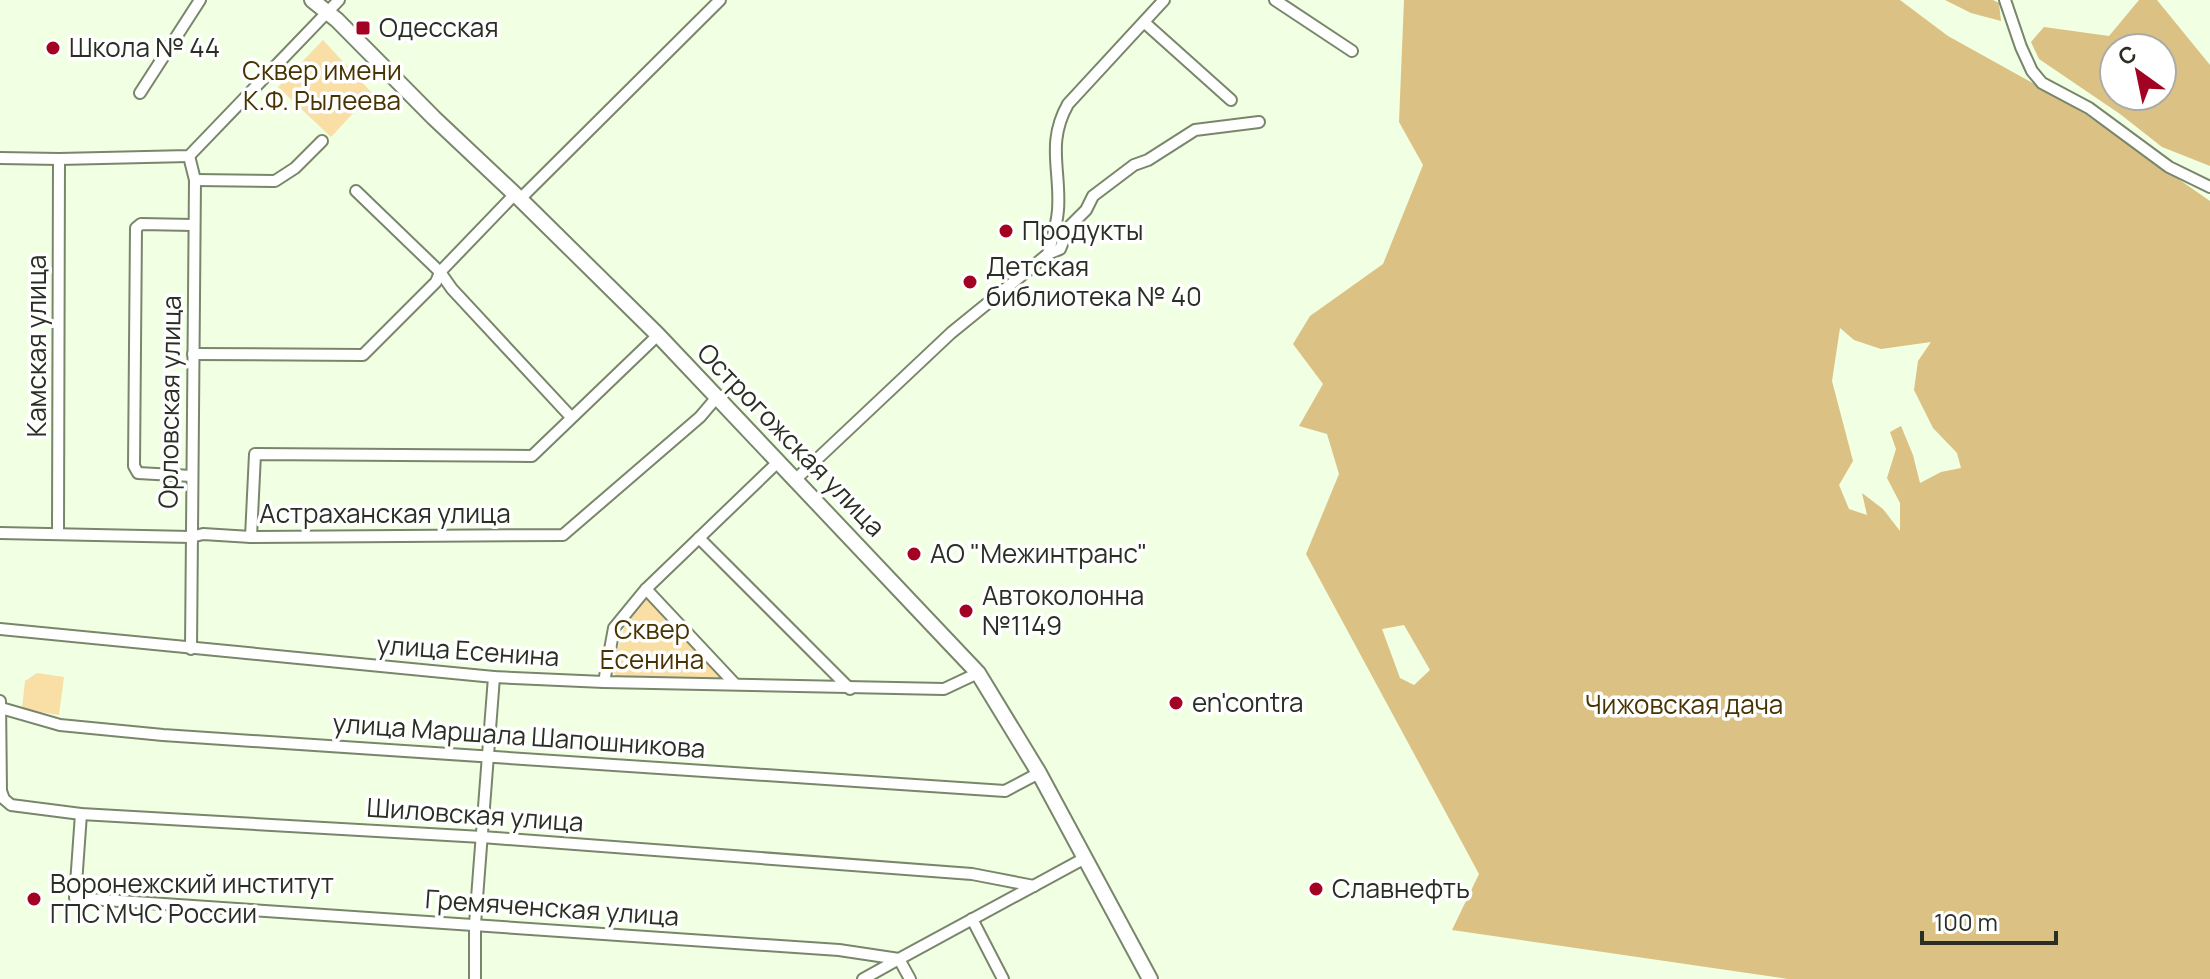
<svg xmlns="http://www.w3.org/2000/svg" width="2210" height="979" font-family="Manrope,sans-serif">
	<rect width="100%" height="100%" fill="#f1ffe2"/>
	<g fill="#f9dfa5">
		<path d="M323,40l49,53 -41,44 -53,-50z"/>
		<path d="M649,595l78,84 -110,-3 -6,-5 14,-46z"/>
		<path d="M37,673l27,4 -5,38 -37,-6 3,-28z"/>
	</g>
	<g fill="#dcc184" fill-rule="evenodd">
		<path d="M1404,0h496l48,36 124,69 138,96v778h-422l-336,-49 27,-56 -173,-320 33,-80 -12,-40 -28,-8 24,-42 -30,-40 17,-28 73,-52 40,-99 -24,-43zM1840,328l14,12 27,9 50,-7 -13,19 -4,29 19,38 24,25 4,15 -20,4 -21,11 -7,-28 -12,-29 -11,6 6,17 -9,29 13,25v28l-17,-22 -21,-16 5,22 -18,-6 -10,-24 14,-24 -21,-80zM1404,625l26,45 -16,15 -14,-7 -18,-49z"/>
		<path d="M1945,0h48l6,3 2,18 -30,-8z"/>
		<path d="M2139,0h18l53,65v101l-48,-19 -42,-33 -81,-55 -8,-17 13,-15 65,9zM2114,48h48v48h-48z"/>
	</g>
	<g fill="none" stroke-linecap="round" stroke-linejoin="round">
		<g stroke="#79866c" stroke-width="14">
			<g id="minor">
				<path d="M1275,0l77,51"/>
				<path d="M2005,0l16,47 11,24 10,12 47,25 80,59 41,20"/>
				<path d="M1145,23l86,77"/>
				<path d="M140,93l60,-93"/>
				<path d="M189,156l6,24 -4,469"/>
				<path d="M0,158l59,1 130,-3 150,-156"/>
				<path d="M195,180l80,1 20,-13 27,-27"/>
				<path d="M356,191l84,81 12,17 119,128"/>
				<path d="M520,199l200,-199"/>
				<path d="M1048,254c4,-14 9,-29 10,-44 3,-40 -12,-67 10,-106l96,-104"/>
				<path d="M193,354l170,1 73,-73 4,-10 75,-78"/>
				<path d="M192,476l-54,-3 -4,-7 2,-238 5,-4 52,1"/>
				<path d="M796,479l155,-146 97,-79 12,-5 9,-22 17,-17 7,-14 41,-31 14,-5 47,-30 64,-8"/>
				<path d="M0,533l191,4 12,-3 48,3 312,-2 137,-118 17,-20"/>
				<path d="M58,533l1,-374"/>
				<path d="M251,537l4,-83 277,2 126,-121"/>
				<path d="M699,538l151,151"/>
				<path d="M646,589l89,95"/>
				<path d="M0,629l494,48 110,5 340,7 34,-16"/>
				<path d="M604,682l10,-54 32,-39 133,-128"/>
				<path d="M0,701l1,90 3,8 7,6 70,9 401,23 490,37 62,12"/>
				<path d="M1,708l59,17 103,10 842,56 34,-18"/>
				<path d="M81,814l-6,84 764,52 60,9 186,-101"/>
				<path d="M972,919l31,60"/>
				<path d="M475,979v-55l19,-247"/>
				<path d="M863,979l36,-20 11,20"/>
			</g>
		</g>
		<g stroke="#79866c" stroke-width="18">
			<path id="tertiary" d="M312,0l25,20 97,98 86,81 138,136 320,338 61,100 111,206"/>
		</g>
		<use href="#minor" stroke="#fff" stroke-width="10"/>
		<use href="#tertiary" stroke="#fff" stroke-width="14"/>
	</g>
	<g fill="#a20322" stroke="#fff" stroke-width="3">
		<rect x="355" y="20" width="16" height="16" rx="4"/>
		<circle cx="53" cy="48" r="8"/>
		<circle cx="1006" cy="231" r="8"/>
		<circle cx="970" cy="282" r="8"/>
		<circle cx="914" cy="554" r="8"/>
		<circle cx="966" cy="611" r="8"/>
		<circle cx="1176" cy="703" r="8"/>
		<circle cx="1316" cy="889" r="8"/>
		<circle cx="34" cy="899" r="8"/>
	</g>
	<g text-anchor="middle" stroke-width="7" stroke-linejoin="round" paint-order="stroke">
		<g font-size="26" fill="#2a2f24" stroke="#fff" text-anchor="start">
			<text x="379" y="37">Одесская</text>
			<text x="69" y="57">Школа № 44</text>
			<text x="1022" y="240">Продукты</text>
			<text x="986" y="276">Детская<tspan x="986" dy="30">библиотека № 40</tspan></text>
			<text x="930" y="563">АО "Межинтранс"</text>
			<text x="982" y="605">Автоколонна<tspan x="982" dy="30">№1149</tspan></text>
			<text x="1192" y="712">en'contra</text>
			<text x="50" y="893">Воронежский институт<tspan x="50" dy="30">ГПС МЧС России</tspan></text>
			<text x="1332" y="898">Cлавнефть</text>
		</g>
		<g font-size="26" fill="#473401" stroke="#fff">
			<text x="322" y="80">Сквер имени<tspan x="322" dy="30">К.Ф. Рылеева</tspan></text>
			<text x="652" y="639">Сквер<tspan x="652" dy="30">Есенина</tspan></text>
			<text x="1684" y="714">Чижовская дача</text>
		</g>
		<g font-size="26" fill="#2a2f24" stroke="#fff">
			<text transform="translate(37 346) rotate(-90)" y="9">Камская улица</text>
			<text transform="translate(170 402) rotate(-89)" y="9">Орловская улица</text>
			<text transform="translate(791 440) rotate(46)" y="9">Острогожская улица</text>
			<text x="385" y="523">Астраханская улица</text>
			<text transform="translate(468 651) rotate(4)" y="9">улица Есенина</text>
			<text transform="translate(519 736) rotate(4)" y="9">улица Маршала Шапошникова</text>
			<text transform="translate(475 815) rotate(4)" y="9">Шиловская улица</text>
			<text transform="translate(552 908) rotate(4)" y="9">Гремяченская улица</text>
		</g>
	</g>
	<g transform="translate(2138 72) rotate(327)"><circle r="38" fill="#ffffff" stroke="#aaaca7" stroke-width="2"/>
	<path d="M0-6L14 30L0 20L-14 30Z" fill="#a20322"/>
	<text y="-12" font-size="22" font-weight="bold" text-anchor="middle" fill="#2a2f24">С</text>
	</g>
	<path d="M1922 931v12h134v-12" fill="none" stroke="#2a2f24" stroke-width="4"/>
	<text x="1934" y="931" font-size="24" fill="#2a2f24" stroke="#ffffff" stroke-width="6" paint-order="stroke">100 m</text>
</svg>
